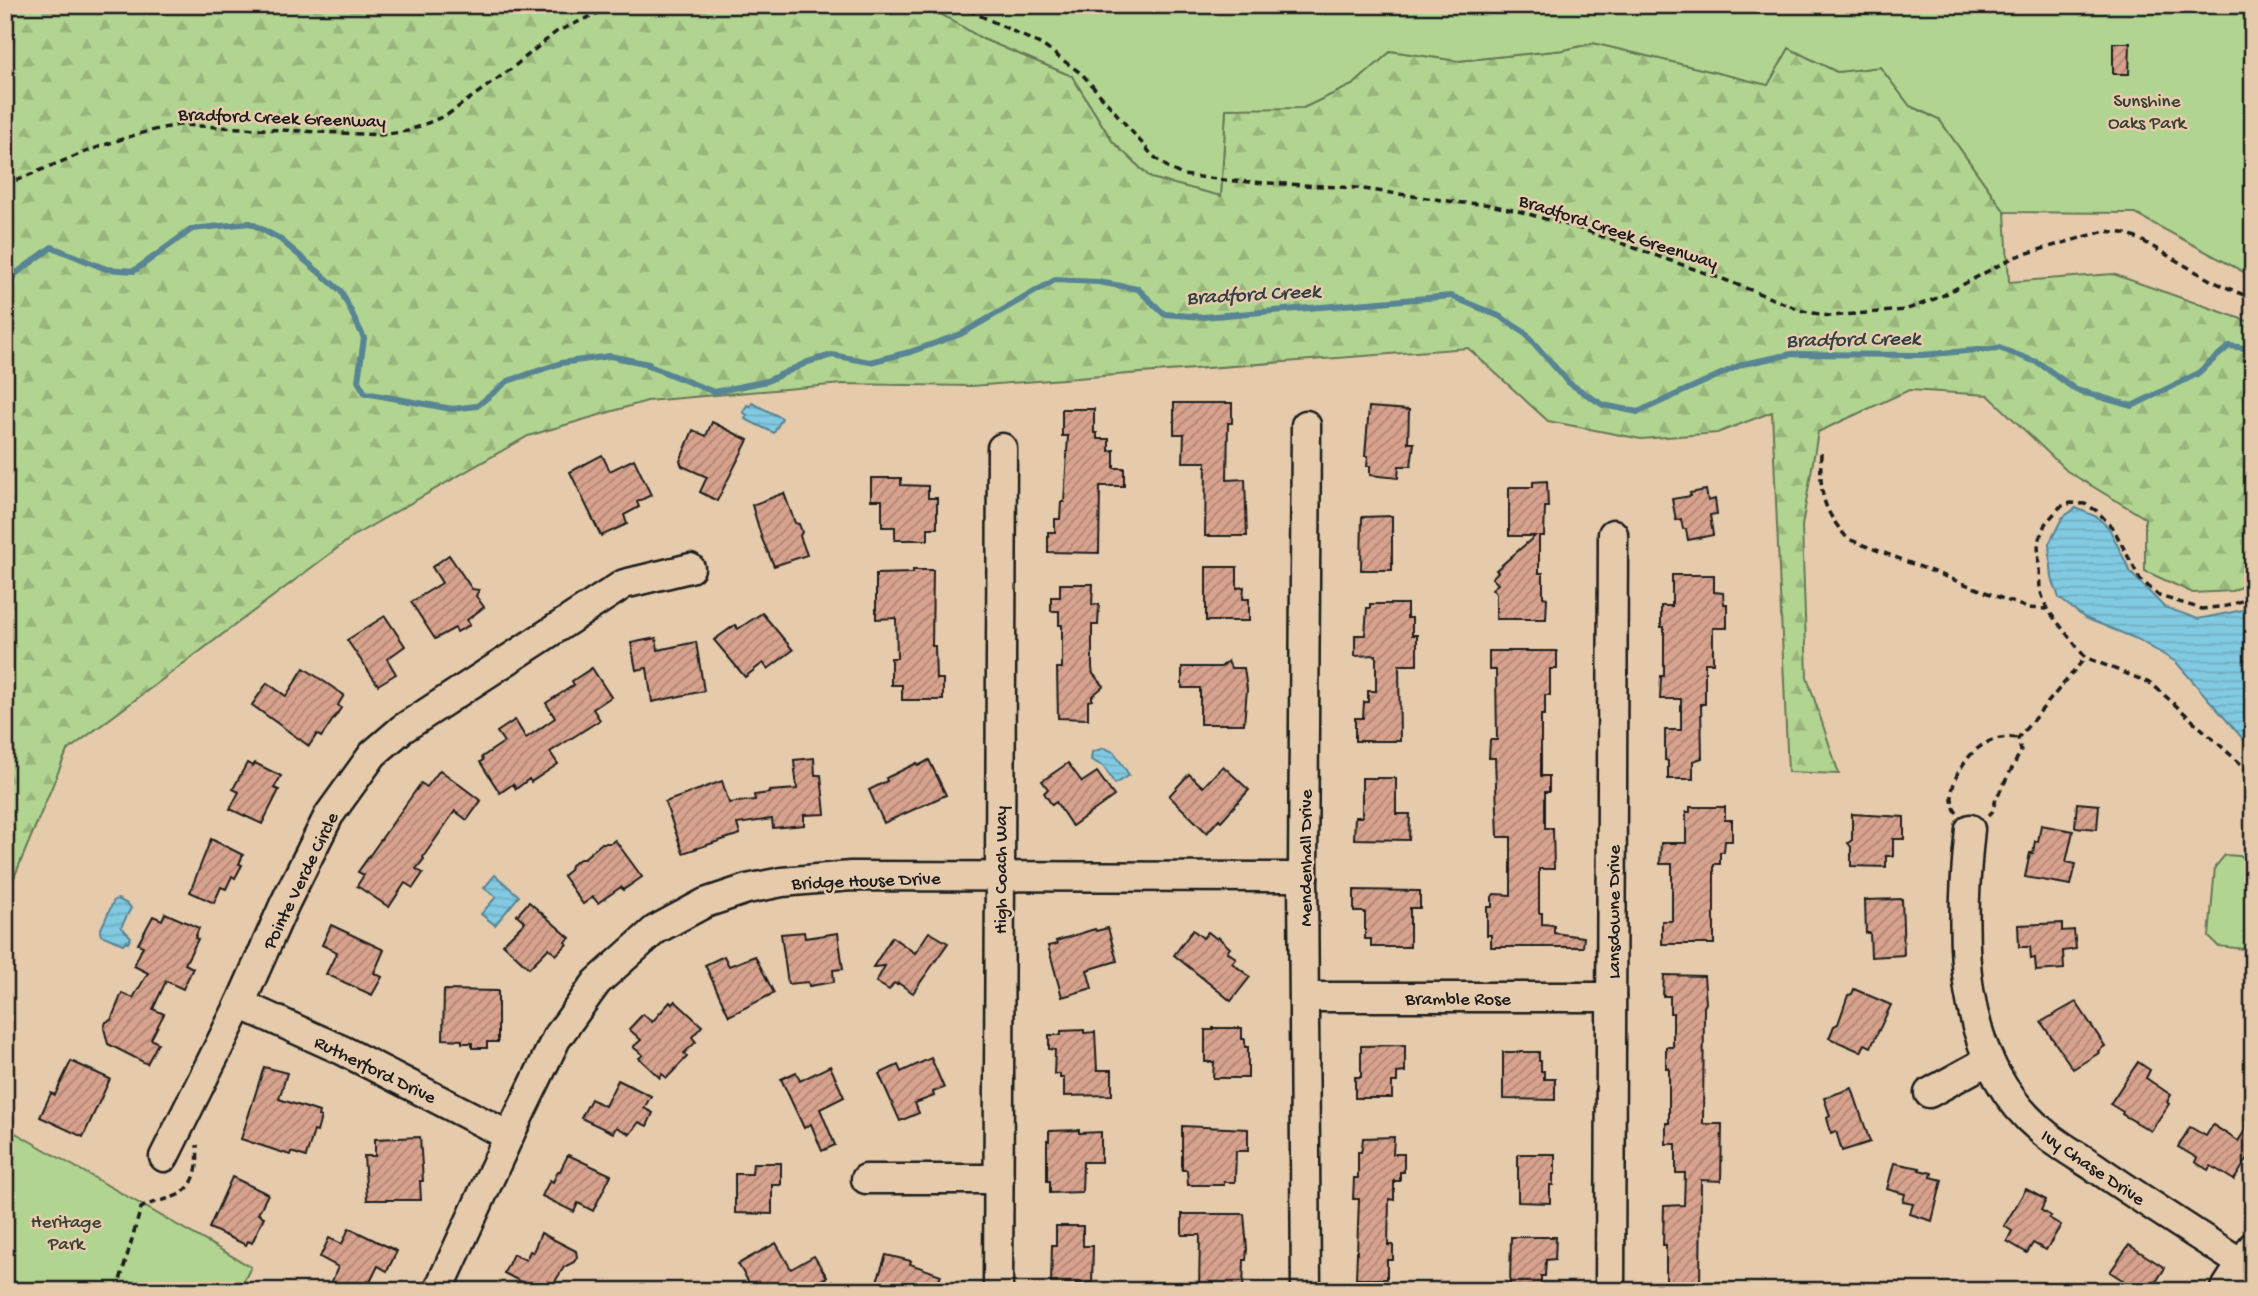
<svg xmlns="http://www.w3.org/2000/svg" width="2258" height="1296" font-family="'Gochi Hand',sans-serif">
	<defs>
		<pattern id="forest-firs" width="22" height="20" patternUnits="userSpaceOnUse" patternTransform="scale(1.75)"><rect width="22" height="20" fill="#b1d590"/><path d="M5 1l3.5 6h-7zM16 11l3.5 6h-7z" fill="#98b67c"/></pattern>
		<pattern id="water-rules" width="6" height="5" patternUnits="userSpaceOnUse" patternTransform="scale(1.75)"><rect width="6" height="5" fill="#81cae2"/><path d="M0 2.5h6" fill="none" stroke="#6fadc1"/></pattern>
		<pattern id="building-hatch" width="6" height="6" patternUnits="userSpaceOnUse" patternTransform="scale(1.75)"><rect width="6" height="6" fill="#d8a38e"/><path d="M-1 1l2-2M0 6l6-6M5 7l2-2" fill="none" stroke="#ae8473"/></pattern>
	</defs>
	<rect width="100%" height="100%" fill="#e5cbac"/>
	<filter id="ink" filterUnits="userSpaceOnUse"><feTurbulence type="fractalNoise" baseFrequency=".0143" numOctaves="2"/><feDisplacementMap in="SourceGraphic" scale="14" xChannelSelector="R" yChannelSelector="G"/><feConvolveMatrix kernelMatrix="1 2 1 2 8 2 1 2 1" color-interpolation-filters="sRGB"/></filter>
	<g filter="url(#ink)">
		<path fill="url(#forest-firs)" stroke="#667856" stroke-width="2" d="M5,5h921l57,34 89,37 41,66 108,53 5,-87h77l51,-24 37,-33 67,10 106,-11 29,-7 174,41 22,-36 48,24 43,-5 30,39 29,13 66,93 4,70 104,-8 140,49v258l-21,10 -39,2 -48,-22v-53l-78,-47 -79,-76 -79,-5 -91,42 -16,94 5,151 32,97 -51,-2 -16,-360 -55,21 -76,6 -93,-18 -80,-73 -497,38 -129,-2 -195,17 -119,35 -173,99 -288,216 -62,148z"/>
		<g fill="#b1d590" stroke="#667856" stroke-width="2">
			<path d="M926,5h1327v272l-119,-64 -129,-1 -66,-93 -29,-13 -30,-39 -43,5 -48,-24 -21,37 -175,-42 -29,7 -106,11 -67,-10 -37,33 -51,24 -77,1 -5,87 -70,-18 -38,-36 -41,-66 -89,-37z"/>
			<path d="M2225,855l28,2v93l-35,-4 -9,-9 6,-70z"/>
			<path d="M5,1127l246,140 -12,24h-234z"/>
		</g>
		<g fill="url(#water-rules)" stroke="#598493" stroke-width="2">
			<path d="M752,403l30,15 -8,15 -29,-14 2,-4 -4,-3 4,-7 4,1z"/>
			<path d="M2076,508l21,9 12,11 22,45 33,34 34,12 55,-11v137l-10,-6 -67,-77 -39,-23 -52,-21 -26,-20 -7,-20 -3,-34 13,-26z"/>
			<path d="M1104,748l10,4 15,23 -14,9 -12,-18 -12,-6 1,-8z"/>
			<path d="M495,875l24,21 -24,29 -14,-11 15,-17 -12,-9z"/>
			<path d="M118,899l11,6 2,3 -10,19 10,10 -3,6 -2,-2 -3,3 -22,-9 -1,-4 14,-31z"/>
		</g>
		<g fill="none" stroke-linecap="round" stroke-linejoin="round">
			<path stroke="#598493" stroke-width="6" d="M5,302l9,-27 38,-28 54,22 28,2 58,-42 58,-6 30,16 61,52 23,47 -6,43 7,12 87,16 25,-3 31,-25 53,-18 49,-7 39,8v2l65,26 53,-11 41,-19 24,-7 38,7 40,-10 51,-18 94,-54 43,2 40,7 26,25 39,3 248,-21 48,20 25,16 45,51 34,22 35,7 105,-48 49,-10 130,1 77,-7 40,15 37,27 56,16 65,-32 32,-28 24,3"/>
		</g>
		<g fill="url(#building-hatch)" stroke="#1c1c1c" stroke-width="2">
			<path d="M2113,43h17l-1,31h-16z"/>
			<path d="M1174,403h58v20h-4l-1,57 18,-1 2,57h-42l1,-74h-23l1,-28h-10z"/>
			<path d="M1369,407l40,3 -1,33h6l-3,23h-12l-1,12 -28,-3v-9h-3l1,-10h-3z"/>
			<path d="M1062,409h32v24h3v6h12v12l5,-1v18h10v18h-24l-1,67 -51,-1v-20h7v-13h5l1,-17h3l4,-66h-6z"/>
			<path d="M712,422l36,18 -31,61 -17,-9 7,-15 -25,-11 -2,-5 13,-31 13,6z"/>
			<path d="M602,455l8,16 24,-12 17,36 -14,7 2,5 -15,8 3,9 -26,12 -31,-64z"/>
			<path d="M871,478h30v7l27,1v12h9v30h-9v12h-33v-13h-13v-27h-11z"/>
			<path d="M1547,481l1,26h-3l-1,29h-5v37h4v24l4,1 -1,21h-50v-26l-4,-4 6,-5 -6,-6 6,-6 -2,-2 39,-34h-26v-49h24v-5z"/>
			<path d="M1706,490l2,11 7,-2 2,15 -7,1 3,20 -25,5 -2,-11h-3l-2,-10 -5,1 -4,-21 19,-3 -1,-3z"/>
			<path d="M784,493l11,30 4,1 3,8 -2,4 7,19 -33,11 -12,-27 -10,-34z"/>
			<path d="M1392,516v54h-31l1,-53z"/>
			<path d="M449,555l23,34 7,1 -3,6 8,11 -17,13 3,5 -13,7 -2,-4 -20,11 -24,-37 31,-19 -10,-16z"/>
			<path d="M1206,567h31v21l7,-1 -1,12h6v22h-43z"/>
			<path d="M913,570h20l-1,76h3l1,33h7v21h-41v-15h-11v-27h6l-1,-40 -20,1v-45l37,-1z"/>
			<path d="M1672,575h42v17l9,1 1,11h3v24h-14v35h-8v41h-4l1,54 -9,3v18h-25v-18l-3,-1v-30h16v-31h-21l1,-23h3v-49h-3v-21h11z"/>
			<path d="M1060,584h33l-1,21 7,-1 -1,21h-6v43l1,6 11,12 -12,10v4l-4,1v18l-30,-1 -1,-50h5v-43h-3v-14h-8v-14h9z"/>
			<path d="M1370,604h37v14h5v17h5v30h-18l1,76h-45v-23h8l1,-16h4v-11h8v-36l-21,1v-21h10l2,-27h3z"/>
			<path d="M762,613l31,37 -25,19 -5,-6 -18,14 -31,-37 21,-15 3,4z"/>
			<path d="M385,616l20,30 -18,13 9,15 -18,11 -31,-45z"/>
			<path d="M656,638l2,12 38,-8 8,49 -52,11 -5,-34 -11,2 -5,-27z"/>
			<path d="M1489,651h68v18h-7v26h-5v20h-4v61h8v16h-4v36h8l1,41h-15v44h3v11l12,1v8l30,4 -1,10h-92v-12h-4v-28h5v-10l2,-3 17,1v-58h-13l-3,-79h-6l1,-18h7l-1,-70h-7z"/>
			<path d="M1228,661l3,7h13l3,21 -3,35h-44v-36h-18v-21h39z"/>
			<path d="M304,668l40,27 -6,10 3,3 -20,29 -4,-3 -8,12 -57,-41 15,-22 19,13z"/>
			<path d="M592,668l19,29 -18,12 7,11 -50,32 8,12 -27,18 -2,-3 -13,10 -3,-5 -13,9 -20,-31 3,-2 -1,-3 22,-15 -7,-10 18,-12 11,18 29,-20 -9,-15 28,-18 -2,-4z"/>
			<path d="M814,758l1,17h6l4,39 -21,1v10l-31,3 -1,-9 -35,5 3,10 -57,19 -18,-51 57,-21 7,22 26,-3 -1,-5 15,-2v-2l28,-2 -3,-29z"/>
			<path d="M929,760l17,35 -62,28 -15,-33 18,-9 -1,-3 31,-15 1,3z"/>
			<path d="M247,763l6,3 2,-3 26,13 -7,12 5,2 -17,34 -32,-15 9,-17 -6,-3z"/>
			<path d="M1068,763l14,19 15,-10 17,24 -42,30 -16,-24 -4,3 -8,-12 4,-4 -6,-8z"/>
			<path d="M1223,766l26,24 -28,31 -2,-2 -12,14 -38,-37 20,-22 14,13z"/>
			<path d="M440,770l41,31 -14,19 -12,-9 -32,46 1,2 -8,10 7,4 -10,15 -8,-5 -16,24 -32,-21 7,-11 -6,-3 63,-89 6,4z"/>
			<path d="M1362,778h34v36h14l-1,26 -55,-1 1,-22h7z"/>
			<path d="M2077,803l22,2 -2,24 -22,-2z"/>
			<path d="M1690,807h35v13h7v21h-7l-1,11h-4v12h-6v80h-52v-23h10v-57h-12l1,-21h25v-31h4z"/>
			<path d="M1852,814l52,3v22h-11v17h-7v11l-35,-1v-19l-3,-4 4,-3z"/>
			<path d="M2041,825l32,6 -7,31 10,2 -5,21 -46,-8 5,-24h3l2,-12 3,1z"/>
			<path d="M211,839l32,16 -4,9 3,1 -7,13 -3,-2 -6,13 -5,-2 -7,16 -24,-11z"/>
			<path d="M615,840l27,37 -19,13 -2,-3 -23,16 -5,-6 -10,7 -20,-28 7,-6 1,-5 9,-6h3l19,-16h9z"/>
			<path d="M1354,890l66,1v17h-10v39h-39v-8h-6v-27h-11z"/>
			<path d="M1902,899l2,56 -33,2 -1,-24h-4l-1,-33z"/>
			<path d="M529,902l41,36 -5,4 2,2 -11,11 -7,-7 -20,20 -26,-24 22,-22 -8,-7z"/>
			<path d="M165,913l34,15 -4,10 3,1 -13,25 8,4 -10,21 -17,-8 -13,28 11,5 -13,25 7,4 -11,21 -39,-20 -4,-16 2,-6 5,-2 11,-27 11,5 15,-25 -14,-7 9,-20 -5,-2 15,-28 9,4z"/>
			<path d="M2062,923v8l12,-1 2,19 -13,2 1,18 -28,2 -1,-13 -4,1 -1,-12h-11l-1,-22z"/>
			<path d="M331,925l53,25 -10,23 8,4 -10,18 -46,-21 11,-22 -15,-7z"/>
			<path d="M1108,928l9,33 -30,9 5,18 -30,9 -14,-51 9,-2 -1,-3 39,-12 1,2z"/>
			<path d="M1193,930l10,8 5,-6 9,7 1,-2 12,11 -3,4 9,6 -4,5 18,14 -19,24 -57,-46z"/>
			<path d="M804,932l1,6 33,-5 5,36 -10,1 1,12 -25,4 -1,-4 -20,2 -7,-50z"/>
			<path d="M929,932l19,11 -35,50 -15,-10 -1,2 -3,-2 -5,7 -13,-8 9,-16 -12,1 19,-30 23,16z"/>
			<path d="M724,956l5,10 26,-10 19,37 -45,23 -24,-51z"/>
			<path d="M1664,975l40,1 2,27 -2,4 -1,117h19l-1,57 -20,-1 -1,111h-34v-46h-3l1,-39 20,-1 1,-32h-9v-29h-10v-21h3v-55h-3v-21h7v-34h-3v-17h-7z"/>
			<path d="M1854,989l37,16 -20,42 -6,-3 -4,8 -32,-14 5,-12 4,-2 10,-29 4,-1z"/>
			<path d="M444,990l54,1v51h-11v6h-15v-5h-10v-3l-19,-1z"/>
			<path d="M675,1001l27,25 -10,11 4,5 -12,11 3,4 -20,21 -5,-4 -2,4 -21,-20 4,-3 -10,-8 8,-7 -12,-11 14,-15 9,8 18,-20 2,2z"/>
			<path d="M2076,1002l29,44 -7,5 1,2 -26,16 -32,-47z"/>
			<path d="M1213,1028h29v11h3v8h3v31h-35l1,-16h-9v-32h8z"/>
			<path d="M1084,1030v3l11,-1 2,38h15v25l-48,1v-18h-4v-4h-6l1,-24 -6,-1v-14h12v-4z"/>
			<path d="M1405,1045v27l-8,1v9h-5v16h-37v-21h6v-31z"/>
			<path d="M1503,1052h36v9h2v10h3v8h11v21l-52,-1z"/>
			<path d="M931,1058l13,30 -11,4 1,4 -19,7 4,10 -19,8 -21,-47 19,-9 3,7z"/>
			<path d="M71,1061l39,18 -27,58 -43,-20 11,-24 4,2z"/>
			<path d="M2138,1062l12,8 -4,8 25,17 -4,7 2,2 -18,27 -29,-17 1,-2 -13,-8z"/>
			<path d="M830,1066l14,31 -24,12 15,36 -13,6 -11,-27 -7,4 -23,-49 15,-7 4,9z"/>
			<path d="M264,1067l23,6 -8,26 40,13 -1,4 3,1 -4,15 -3,-1 -8,26 -15,-5 -1,3 -49,-16z"/>
			<path d="M618,1080l33,16 -7,12 9,5 -6,13 -8,-4 -9,12 -14,-7 -3,6 -32,-15 10,-19 14,7z"/>
			<path d="M1852,1088l18,54 -28,9 -6,-20 -5,2 -4,-15 3,-2 -6,-18z"/>
			<path d="M2253,1118v32l-19,30 -23,-14 -3,4 -13,-8 2,-4 -19,-11 12,-20 16,9 7,-11 25,16z"/>
			<path d="M1182,1126l66,3v22h-12l-1,31h-11v3h-36l-1,-15h-5z"/>
			<path d="M1079,1130v3l22,-1v30h-18l-1,30 -32,1v-12h-3v-41l2,1v-10z"/>
			<path d="M420,1137l3,44h-3l1,19h-54l-3,-44h11v-17z"/>
			<path d="M1394,1137l-1,17h11v18h-4v9h-6v19l-5,-1 -1,46h5v15h-6v19h-31l3,-80h-6l1,-21h4v-26h3l1,-4 1,-10z"/>
			<path d="M1518,1154h37v20h-2v11h-3v18l-32,-1z"/>
			<path d="M568,1155l43,20 -18,36 -15,-8 -4,9 -32,-16 8,-16 3,2 5,-11h2z"/>
			<path d="M753,1163h28v22h-9v29l-37,-1v-39h17z"/>
			<path d="M1894,1163l26,5 -1,2 13,3 -1,4 11,3 -10,41 -22,-7 3,-10 -10,-2 2,-8 -18,-5z"/>
			<path d="M232,1177l36,17 -10,20 6,3 -12,26 -4,-2 -2,4 -37,-17z"/>
			<path d="M2026,1189l20,11 -5,10 10,6 -2,2 12,7 -15,25 -13,-7 -6,10 -20,-12 5,-10 -8,-5z"/>
			<path d="M1182,1214h62l3,35 -1,11h-2l-1,31h-44l1,-56h-18z"/>
			<path d="M1056,1226h27v20h10l-1,37h-41l1,-38h4z"/>
			<path d="M349,1228l48,23 -10,20 -9,-5 -8,16 -3,-1 -5,10h-22l-10,-5 8,-19 -18,-10 9,-19 13,6z"/>
			<path d="M541,1233l35,18 1,6 -3,5 -10,5 -15,24h-24l2,-6 -23,-12 9,-19 13,6 4,-9 3,1z"/>
			<path d="M1511,1237h45l-1,22 -9,1 -1,16h-4v11l-31,-1z"/>
			<path d="M776,1243l15,26 23,-13 13,21 -26,14h-47l-16,-27z"/>
			<path d="M2129,1245l36,23 -15,23h-28l5,-8 -17,-11z"/>
			<path d="M886,1255l25,6 -1,3 31,11 -5,16h-40l-20,-7z"/>
		</g>
		<g fill="none" stroke-linecap="round" stroke-linejoin="round">
			<g stroke="#1c1c1c" stroke-width="33">
				<g id="minor">
					<path d="M1970,829c-11,102 -15,230 72,302 17,15 38,26 57,39 47,32 95,63 142,93"/>
					<path d="M1305,997h306"/>
					<path d="M240,1004l104,47 165,85"/>
					<path d="M1929,1093l60,-33"/>
					<path d="M164,1157l76,-153 45,-101 44,-88 44,-61 29,-25 222,-145 66,-16"/>
					<path d="M866,1179h133"/>
					<path d="M438,1291l71,-155 47,-97 41,-57 58,-52 50,-27 42,-14 35,-7 69,-6 452,1"/>
					<path d="M998,1291l4,-843"/>
					<path d="M1306,1291l-3,-414 3,-452"/>
					<path d="M1610,1291l3,-757"/>
					<path d="M2224,1291l29,-45"/>
				</g>
			</g>
			<g stroke="#1c1c1c" stroke-width="3.5" stroke-dasharray="7 5" stroke-linecap="butt">
				<path d="M958,5l84,40 40,29 71,82 17,13 12,6 52,6 122,7 107,15 22,1 33,7 63,18 147,52 75,30 26,5 76,-6 35,-13 74,-40 91,-26 18,2 18,7 71,41 41,18"/>
				<path d="M5,185c57,-23 113,-50 174,-60l202,10 27,-4 39,-16 64,-46 45,-37 60,-27"/>
				<path d="M1821,453c-1,40 0,55 27,86l179,69 20,1"/>
				<path d="M2253,597l-26,9 -25,3 -43,-13 -19,-17 -27,-51 -16,-17 -12,-7 -14,-1 -11,4 -15,17 -7,20 2,46 7,19 38,48 67,27 101,91"/>
				<path d="M1957,813c-15,-21 6,-55 24,-67 12,-8 24,-10 37,-8"/>
				<path d="M1988,816l4,-4 4,-13 25,-48 -3,-13 67,-80"/>
				<path d="M117,1291l24,-83c12,-7 24,-7 37,-13 19,-9 21,-32 19,-50"/>
			</g>
			<use href="#minor" stroke="#e5cbac" stroke-width="28"/>
		</g>
	</g>
	<g text-anchor="middle" stroke-width="5" stroke-linejoin="round" paint-order="stroke">
		<g font-size="19" fill="#3a4133" stroke="#e5cbac">
			<text x="2147" y="106">Sunshine<tspan x="2147" dy="22">Oaks Park</tspan></text>
			<text x="66" y="1227">Heritage<tspan x="66" dy="22">Park</tspan></text>
		</g>
		<g font-size="19" fill="#1c1c1c" stroke="#e5cbac">
			<text transform="translate(282 116) rotate(2)" y="7">Bradford Creek Greenway</text>
			<text transform="translate(1619 230) rotate(18)" y="7">Bradford Creek Greenway</text>
			<text transform="translate(1304 858) rotate(-90)" y="7">Mendenhall Drive</text>
			<text transform="translate(999 870) rotate(-90)" y="7">High Coach Way</text>
			<text transform="translate(866 879) rotate(-2)" y="7">Bridge House Drive</text>
			<text transform="translate(299 880) rotate(-64)" y="7">Pointe Verde Circle</text>
			<text transform="translate(1612 912) rotate(-90)" y="7">Lansdowne Drive</text>
			<text x="1458" y="1004">Bramble Rose</text>
			<text transform="translate(376 1068) rotate(26)" y="7">Rutherford Drive</text>
			<text transform="translate(2094 1166) rotate(34)" y="7">Ivy Chase Drive</text>
		</g>
		<g font-size="21" font-style="italic" fill="#303f44" stroke="#e5cbac">
			<text transform="translate(1253 293) rotate(-3)" y="7">Bradford Creek</text>
			<text transform="translate(1853 338) rotate(-1)" y="7">Bradford Creek</text>
		</g>
	</g>
	<rect width="2258" height="1296" fill="none" stroke="#e5cbac" stroke-width="28"/>
	<rect x="14" y="14" width="2230" height="1268" fill="none" stroke="#1c1c1c" stroke-width="2.5" filter="url(#ink)"/>
</svg>
